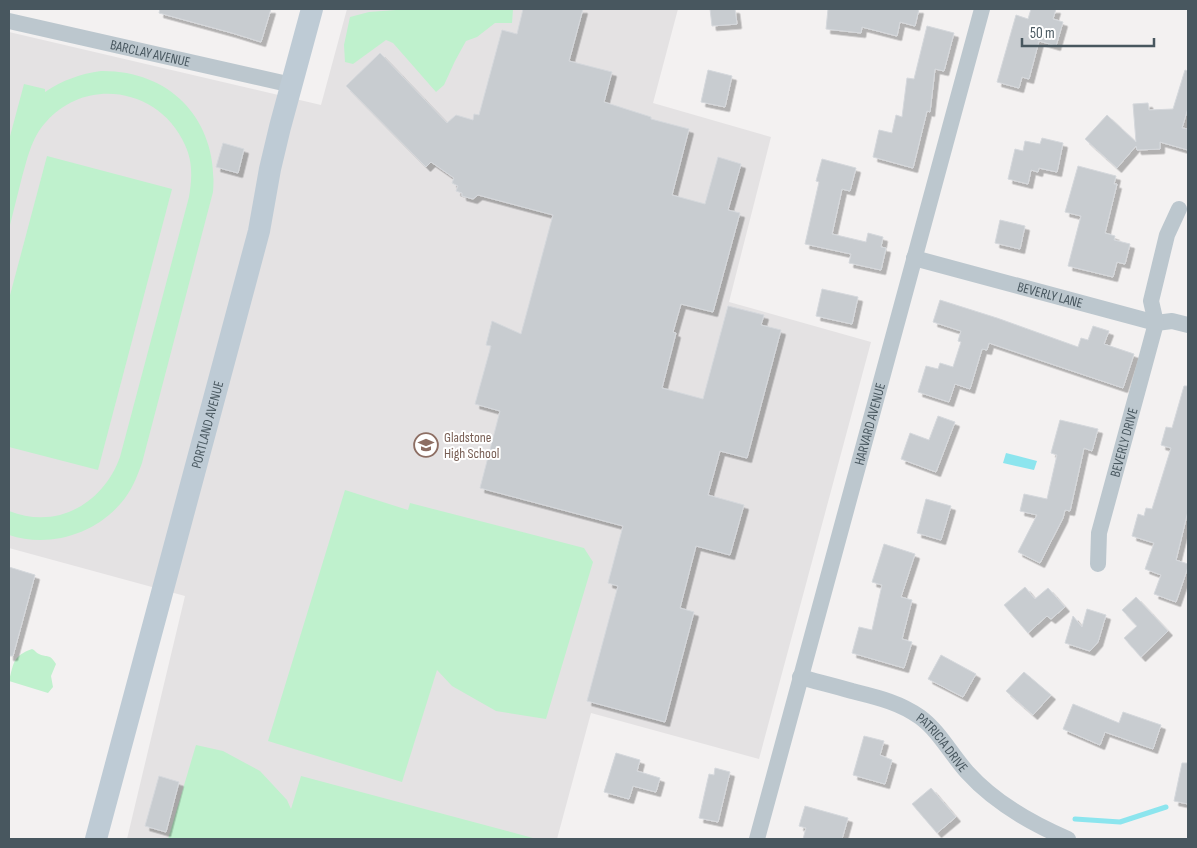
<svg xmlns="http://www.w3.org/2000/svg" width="1197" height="848" font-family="'Sofia Sans Condensed',sans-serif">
	<defs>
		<filter id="shadow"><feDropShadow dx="4.5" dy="4.5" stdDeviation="0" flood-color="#0004"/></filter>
	</defs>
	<rect width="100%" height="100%" fill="#f3f1f1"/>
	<path fill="#e4e2e3" d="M347,9h331l-25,94 118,34 -42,165 142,40 -112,417 -168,-46 -34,126h-430l58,-243 -176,-48v-516l312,73z"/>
	<g fill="#bff1cd">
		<path d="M409,9h104l-1,14h-17l-18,14 -11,4 -11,20 -11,24 -8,7 -43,-49 -7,-3 -33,24 -8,-2 -1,-17 6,-28 19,-5z"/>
		<path d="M101,71c71,-1 118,51 112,121l-71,271c-5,14 -11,29 -21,40 -27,32 -73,45 -112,32v-24c48,19 94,-7 111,-54l69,-260c3,-18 4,-35 -4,-52 -24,-56 -98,-70 -139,-23 -15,16 -19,38 -25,59 -4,16 -8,32 -12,48v-89l15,-56 21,5v3c18,-12 35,-18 56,-21z"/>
		<path d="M47,156l125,33 -74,281 -89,-23v-148z"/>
		<path d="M345,490l63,20 2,-7 174,45 9,14 -47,157 -50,-8 -44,-25 -15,-16 -35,112 -134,-41z"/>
		<path d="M32,649c3,1 4,4 7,5 9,4 10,-1 17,10l-5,12 2,11 -5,6 -39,-12c5,-19 4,-25 23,-32z"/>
		<path d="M196,745l27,6 37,20 27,29 4,9 10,-33 232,62v1h-365z"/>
	</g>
	<path fill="#8ce5ee" d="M1006,453l31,8 -3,9 -31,-7z"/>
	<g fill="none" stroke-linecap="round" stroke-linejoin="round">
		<path stroke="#8ce5ee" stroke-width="5" d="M1075,819l45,3 46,-15"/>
	</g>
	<g fill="#c8ccd0" stroke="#d5d8dc" filter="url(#shadow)">
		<path d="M160,9h111l-10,33 -29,-9 -73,-20z"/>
		<path d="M523,9h60l-14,52 43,11 -8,30 47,15v2l38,10 -17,66 33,9 13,-47 23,7 -13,46 12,3 -27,99 -32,-8 -8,28 3,1 -14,55 41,11 25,-93 36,9 -3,10 20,5 -34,128 -27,-7 -12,44 36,10 -14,50 -34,-9 -16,62 14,4 -29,110 -78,-21 31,-115 -10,-3 15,-57 -143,-38 20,-77 -25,-7 16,-58 -5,-1 6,-24 29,13 32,-119 -75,-20 -5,4 -11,-3v-3l-6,-2 2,-5 -6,-3 2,-5 -23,-16 -5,5 -80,-81 34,-33 67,70 9,-8 17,5 1,-6 5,1 23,-85 15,4z"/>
		<path d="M710,9h25l2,15 -25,2z"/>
		<path d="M828,9h91l-4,17 -15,-4 -3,14 -35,-9 -1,6 -35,-4z"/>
		<path d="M1031,9h25l-3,10 10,3 -7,24 -17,-5 -10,38 -7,-2 -3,11 -22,-6 19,-67 12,4z"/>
		<path d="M927,26l27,7 -10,38 -9,-2 -5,43 -3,-1 -14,57 -40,-11 6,-27 13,3 4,-18 6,2 5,-39 7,1z"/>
		<path d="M708,70l24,6 -7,31 -24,-5z"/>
		<path d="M1185,70l3,1v37l-6,20 6,1v21l-28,-8v7l-23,1 -1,-4 -19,22 -32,-29 22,-24 29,27 -3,-38 15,-1 1,7 24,-1z"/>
		<path d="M1042,138l21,5 -6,29 -18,-4 -1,4 -7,-2 -3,14 -20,-5 7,-30 8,2 2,-10 15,3z"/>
		<path d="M223,143l21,6 -6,24 -22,-6z"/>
		<path d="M822,159l34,9 -6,23 -8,-2 -10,45 34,8 2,-9 15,4 -2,10 5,1 -5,22 -32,-7 2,-9 -46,-10 14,-62 -3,-1z"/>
		<path d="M1078,166l38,10 -2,8h3l-12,49 10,3 -1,4 16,4 -5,20 -8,-2 -4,15 -45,-11 13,-50 -16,-4z"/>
		<path d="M1000,220l25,6 -5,23 -25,-6z"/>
		<path d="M822,289l36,8 -6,27 -36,-8z"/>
		<path d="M940,300l57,18 81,29 3,-9 7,2 5,-14 16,5 -5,13 30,10 -11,34 -134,-45 -2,7 -5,-1 -12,40 -15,-5 -6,18 -31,-10 8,-26 12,3 2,-6 13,4 8,-25 -3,-1 3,-10 -28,-9z"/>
		<path d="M1184,386h4v125l-12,49 12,4v3l-12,35 -22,-8 7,-19 -16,-6 9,-26 -22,-7 6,-22 6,2 2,-8 6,1 19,-61 -10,-3 5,-18 6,1z"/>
		<path d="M938,416l17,6 -19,50 -35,-13 9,-26 19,7z"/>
		<path d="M1060,420l38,9 -6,22 -8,-3 -14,63 -5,-1 -2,8 -23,45 -22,-11 19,-37 -17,-4 4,-17 23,5 10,-44 -6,-2z"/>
		<path d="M926,499l25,7 -10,34 -24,-7z"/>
		<path d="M884,544l31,10 -14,43 11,3 -10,39 10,3 -8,26 -52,-15 7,-26 13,3 10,-45 -10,-3z"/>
		<path d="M9,567l26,8 -22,81h-4z"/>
		<path d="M1025,587l10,12 13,-11 17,19 -14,12 -4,-3 -19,17 -24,-28z"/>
		<path d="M1136,597l32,34 -27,26 -17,-19 13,-12 -15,-16z"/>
		<path d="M1087,609l19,6 -8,27 -8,9 -25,-8 8,-27 9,11z"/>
		<path d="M941,655l35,19 -13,23 -35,-18z"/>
		<path d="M1024,672l27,23 -18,20 -27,-24z"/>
		<path d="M1073,704l46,19 4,-11 38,13 -8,24 -48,-17 -5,13 -37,-16z"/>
		<path d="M864,736l20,5 -4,14 12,5 -7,24 -32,-9z"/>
		<path d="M616,753l24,7 -3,11 23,7 -4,14 -23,-6 -4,13 -25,-7z"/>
		<path d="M1182,763h6v41l-14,-3z"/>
		<path d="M715,768l15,4 -12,50 -19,-4 10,-44 5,1z"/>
		<path d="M159,776l20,6 -13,50 -21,-6z"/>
		<path d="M931,788l25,29 -19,16 -25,-29z"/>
		<path d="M805,806l43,12 -6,21h-39l3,-11 -7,-2z"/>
	</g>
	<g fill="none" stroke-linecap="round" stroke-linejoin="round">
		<g stroke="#bcc7ce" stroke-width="16">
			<path id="s1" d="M9,21l283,64"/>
			<path id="s2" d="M914,258l242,65 16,-2 16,4"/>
			<path id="s3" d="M1098,564l1,-31 57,-210 -5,-22 16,-66 12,-26"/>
			<path id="s4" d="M800,677c18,5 35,9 52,14 24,6 47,11 68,26 19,14 31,37 47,55 28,31 63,51 101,67"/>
			<path id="s5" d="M757,839l225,-830"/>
		</g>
		<path stroke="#becbd5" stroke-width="22" id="s6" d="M96,839l163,-608 11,-62 10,-42 32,-118"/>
	</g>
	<defs>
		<g id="school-ring" transform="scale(1.25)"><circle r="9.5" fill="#fff" stroke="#8d6e63" stroke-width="1.5"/><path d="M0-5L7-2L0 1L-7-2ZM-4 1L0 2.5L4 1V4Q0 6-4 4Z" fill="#8d6e63"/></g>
	</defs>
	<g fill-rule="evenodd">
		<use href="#school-ring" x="426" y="445"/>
	</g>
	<g text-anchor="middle" stroke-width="4" stroke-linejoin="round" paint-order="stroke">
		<g font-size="14" fill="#48575f" stroke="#fff">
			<text dy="5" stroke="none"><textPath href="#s1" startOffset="145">BARCLAY AVENUE</textPath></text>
			<text dy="5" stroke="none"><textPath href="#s2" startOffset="141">BEVERLY LANE</textPath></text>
			<text dy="5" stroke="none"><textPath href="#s5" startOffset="430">HARVARD AVENUE</textPath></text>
			<text dy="5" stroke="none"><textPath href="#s6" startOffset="429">PORTLAND AVENUE</textPath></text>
			<text dy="5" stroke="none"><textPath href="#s3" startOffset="125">BEVERLY DRIVE</textPath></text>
			<text dy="5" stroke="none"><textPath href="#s4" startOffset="161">PATRICIA DRIVE</textPath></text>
		</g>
		<g font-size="14" fill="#785e54" stroke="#fff" text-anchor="start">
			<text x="444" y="442">Gladstone<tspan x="444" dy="16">High School</tspan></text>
		</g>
	</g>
	<rect width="1197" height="848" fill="none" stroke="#48575f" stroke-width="20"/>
	<path d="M1022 38v8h132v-8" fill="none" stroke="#48575f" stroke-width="2.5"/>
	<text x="1030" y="38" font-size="15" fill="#48575f" stroke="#ffffff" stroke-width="4" paint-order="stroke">50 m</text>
</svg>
